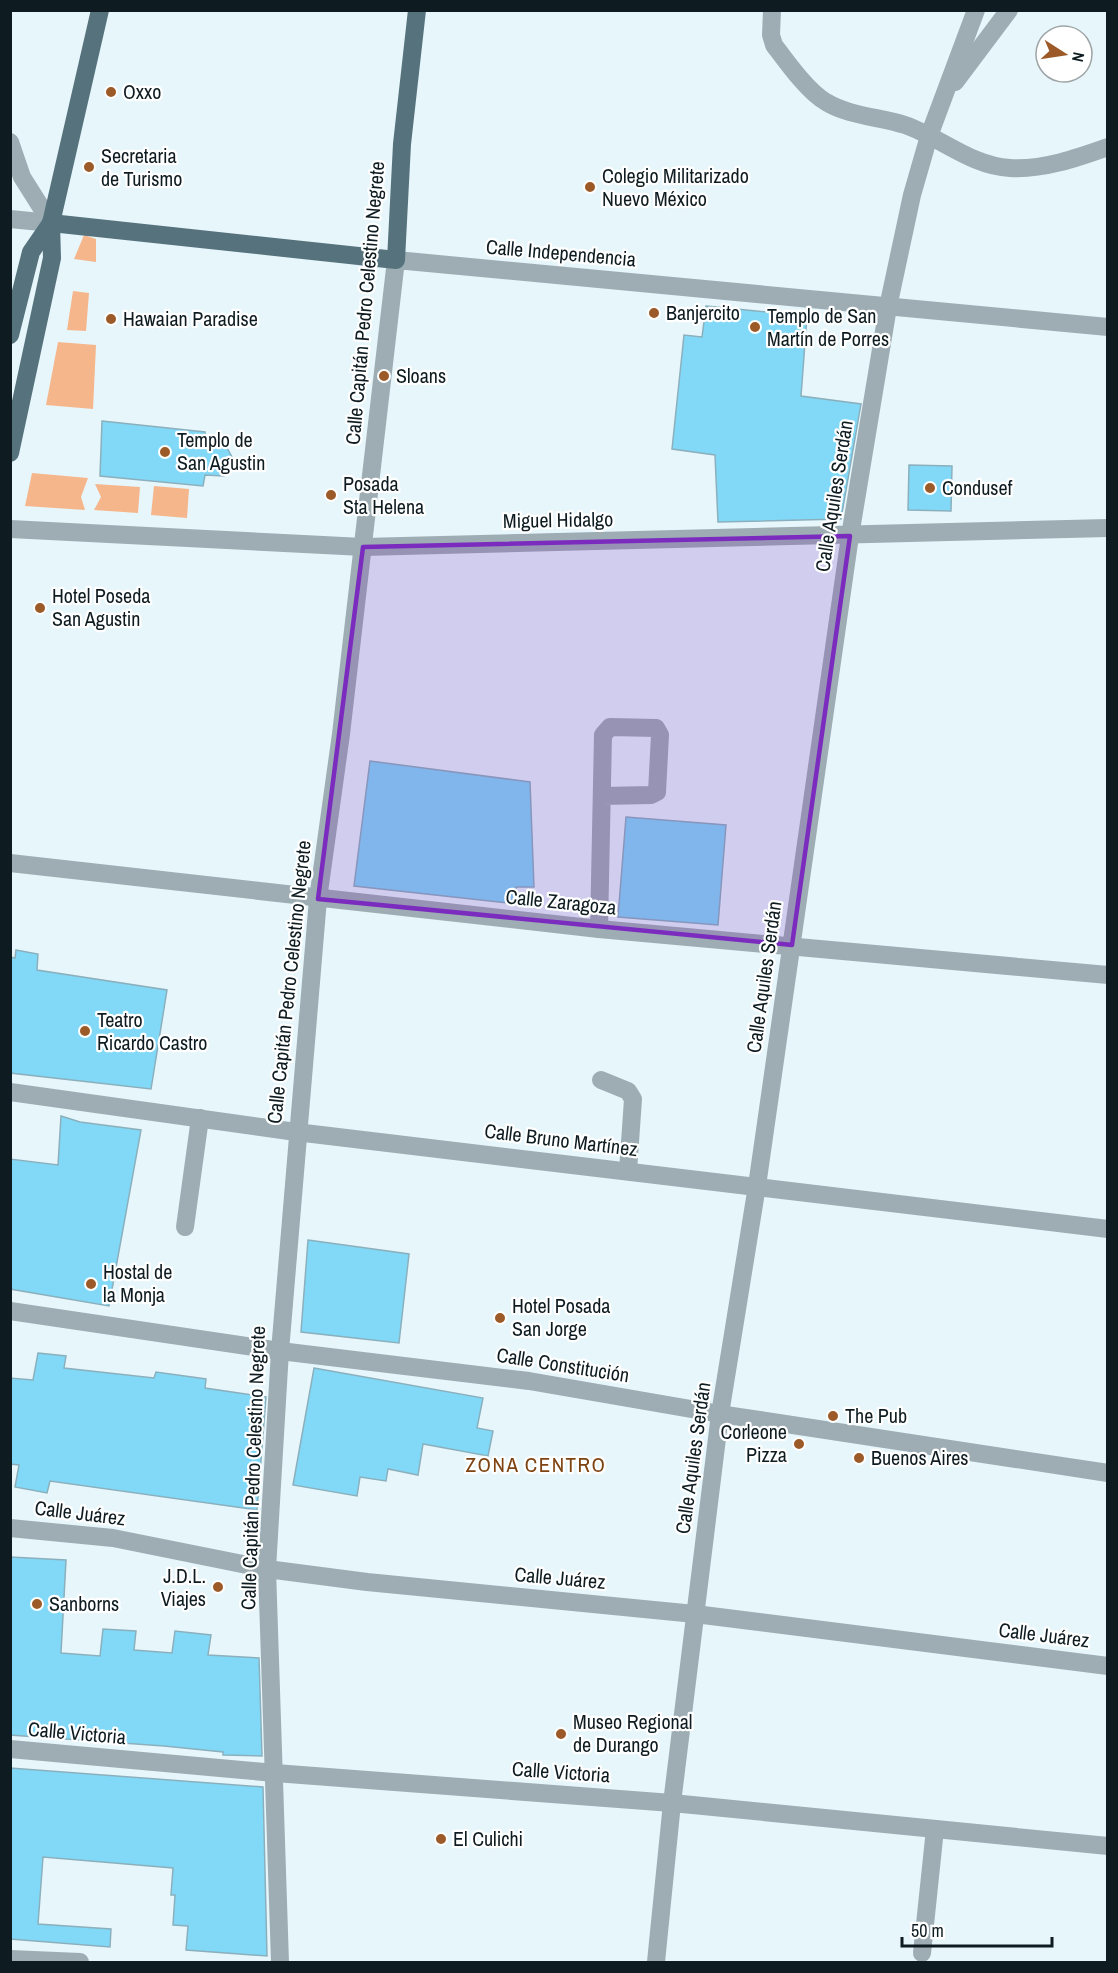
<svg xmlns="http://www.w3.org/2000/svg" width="1118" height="1973" font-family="'Archivo Narrow',sans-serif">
	<rect width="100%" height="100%" fill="#e7f6fb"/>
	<g fill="#f6b68b">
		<path d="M84,235l12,4v23l-22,-3z"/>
		<path d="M73,291l16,2 -3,38 -19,-1z"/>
		<path d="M58,342l38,3 -3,64 -47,-4z"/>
		<path d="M32,473l56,5 -7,19 4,13 -60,-4z"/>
		<path d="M95,484l45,3 -2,26 -44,-3 7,-13z"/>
		<path d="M154,486l35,3 -2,29 -36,-3z"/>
	</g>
	<g fill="#81d9f7" stroke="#8bb0bd" stroke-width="1.5">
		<path d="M706,306l101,10 -6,80 60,8 -20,115 -123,3 -3,-67 -43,-6 12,-114 18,2z"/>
		<path d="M102,421l103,11 1,12 21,4 5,9v9l-8,10 -19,-1 -2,11 -103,-10z"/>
		<path d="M909,465l43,1 -1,45 -43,-1z"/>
		<path d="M370,761l160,21 4,105h-18v17l-162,-18z"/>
		<path d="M626,817l100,8 -8,100 -100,-8z"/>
		<path d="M16,950l22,4 -1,16 130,20 -16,99 -141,-16v-116l5,1z"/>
		<path d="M61,1116l19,6 61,8 -32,176 -99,-17v-130l48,6z"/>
		<path d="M308,1240l101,14 -10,89 -98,-11z"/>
		<path d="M38,1353l28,3 -2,12 90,10 2,-6 50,7 -1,9 61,9 -9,113 -207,-29 -3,12 -32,-6 4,-22 -9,-1v-86l23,2z"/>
		<path d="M314,1368l169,30 -6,30 16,3 -5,25 -65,-12 -5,31 -30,-6 -2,12 -26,-4 -3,19 -64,-11z"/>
		<path d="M10,1557l56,3 -5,93 39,3 3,-27 33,2 -2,19 38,3 3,-22 36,4 -3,20 51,3 3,98 -39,-1v-3l-59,-6 -154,-11z"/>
		<path d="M10,1768l253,19 4,169 -81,-6 2,-24 -15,-1 2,-30h-4l2,-27 -130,-11 -5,67 73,5 -1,18 -100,-8z"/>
	</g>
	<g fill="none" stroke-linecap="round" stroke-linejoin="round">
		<g stroke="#9dadb3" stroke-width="18">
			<path d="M772,10l-1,25 3,10c12,16 34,47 52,57 23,14 54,15 79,23 35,12 66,41 105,43 33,2 67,-10 98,-21"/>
			<path d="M955,82l54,-72"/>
			<path d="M10,142l12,35 29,46"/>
			<path d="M10,219l41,4"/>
			<path d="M10,529l353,18 745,-19"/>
			<path d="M10,863l589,66 509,46"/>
			<path d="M599,929l4,-194 7,-8 46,1 4,7 -3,57 -6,3 -49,1"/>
			<path d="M601,1080l27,11 5,8 -5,72"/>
			<path d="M10,1092l286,40 812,97"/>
			<path d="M185,1227l15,-109"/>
			<path d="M10,1311l270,40 249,30 191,33 388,59"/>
			<path d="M10,1528l103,10 154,31 100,13 328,32 413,52"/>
			<path d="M10,1749l265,24 397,30 436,43"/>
			<path d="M922,1953l13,-124"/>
			<path d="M10,1959l70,3"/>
			<path d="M280,1962l-13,-393 13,-218 38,-452 23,-165 55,-474 712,67"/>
			<path d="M656,1962l16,-159 48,-389 37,-228 93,-650 38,-229 24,-112 17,-59 47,-126"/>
		</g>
		<g stroke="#56737d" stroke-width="18">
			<path d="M51,223l345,37 6,-116 15,-134"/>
			<path d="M10,335l21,-83 20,-29"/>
			<path d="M10,453l42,-195 -1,-35 49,-213"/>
		</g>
	</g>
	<path fill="#7b2cbf" fill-opacity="0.2" stroke="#7b2cbf" stroke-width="4.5" stroke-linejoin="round" d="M850,536l-58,409 -474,-46 45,-352z"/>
	<g fill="#9c5a28" stroke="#fff" stroke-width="2">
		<circle cx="111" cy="92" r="6"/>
		<circle cx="89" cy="167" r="6"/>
		<circle cx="590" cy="187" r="6"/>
		<circle cx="654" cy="313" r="6"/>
		<circle cx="111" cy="319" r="6"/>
		<circle cx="755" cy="327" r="6"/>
		<circle cx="384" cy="376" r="6"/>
		<circle cx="165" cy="452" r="6"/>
		<circle cx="930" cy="488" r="6"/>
		<circle cx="331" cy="495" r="6"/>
		<circle cx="40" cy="608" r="6"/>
		<circle cx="85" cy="1031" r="6"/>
		<circle cx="91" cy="1284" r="6"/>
		<circle cx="500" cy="1318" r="6"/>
		<circle cx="833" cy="1416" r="6"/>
		<circle cx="799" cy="1444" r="6"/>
		<circle cx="859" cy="1458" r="6"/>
		<circle cx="218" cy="1587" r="6"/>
		<circle cx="37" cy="1604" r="6"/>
		<circle cx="561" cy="1734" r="6"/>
		<circle cx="441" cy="1839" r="6"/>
	</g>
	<g text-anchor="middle" stroke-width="4.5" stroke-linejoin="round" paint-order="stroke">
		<g font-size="20" fill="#0e1c21" stroke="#fff" text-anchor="start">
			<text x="123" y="99">Oxxo</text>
			<text x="101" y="163">Secretaria<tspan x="101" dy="23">de Turismo</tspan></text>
			<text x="602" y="183">Colegio Militarizado<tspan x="602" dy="23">Nuevo México</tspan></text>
			<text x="666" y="320">Banjercito</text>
			<text x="767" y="323">Templo de San<tspan x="767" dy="23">Martín de Porres</tspan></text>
			<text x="123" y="326">Hawaian Paradise</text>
			<text x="396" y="383">Sloans</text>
			<text x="177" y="447">Templo de<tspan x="177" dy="23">San Agustin</tspan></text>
			<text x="343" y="491">Posada<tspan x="343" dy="23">Sta Helena</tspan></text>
			<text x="942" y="495">Condusef</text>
			<text x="52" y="603">Hotel Poseda<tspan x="52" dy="23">San Agustin</tspan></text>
			<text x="97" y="1027">Teatro<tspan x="97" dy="23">Ricardo Castro</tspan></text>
			<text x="103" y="1279">Hostal de<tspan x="103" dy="23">la Monja</tspan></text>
			<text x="512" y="1313">Hotel Posada<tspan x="512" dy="23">San Jorge</tspan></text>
			<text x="845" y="1423">The Pub</text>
			<text x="787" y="1439" text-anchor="end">Corleone<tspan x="787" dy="23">Pizza</tspan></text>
			<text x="871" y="1465">Buenos Aires</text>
			<text x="206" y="1583" text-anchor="end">J.D.L.<tspan x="206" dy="23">Viajes</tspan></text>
			<text x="49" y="1611">Sanborns</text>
			<text x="573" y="1729">Museo Regional<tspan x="573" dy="23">de Durango</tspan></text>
			<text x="453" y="1846">El Culichi</text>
		</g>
		<g font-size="20" fill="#0e1c21" stroke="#fff">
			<text transform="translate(561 253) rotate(5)" y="7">Calle Independencia</text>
			<text transform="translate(365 303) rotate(-85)" y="7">Calle Capitán Pedro Celestino Negrete</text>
			<text transform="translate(834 496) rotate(-81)" y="7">Calle Aquiles Serdán</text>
			<text transform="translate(558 520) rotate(-1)" y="7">Miguel Hidalgo</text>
			<text transform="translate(561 902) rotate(6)" y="7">Calle Zaragoza</text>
			<text transform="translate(764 977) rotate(-82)" y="7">Calle Aquiles Serdán</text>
			<text transform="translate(289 982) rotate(-84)" y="7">Calle Capitán Pedro Celestino Negrete</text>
			<text transform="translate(561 1140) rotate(7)" y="7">Calle Bruno Martínez</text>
			<text transform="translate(563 1365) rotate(9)" y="7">Calle Constitución</text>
			<text transform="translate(693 1458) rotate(-82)" y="7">Calle Aquiles Serdán</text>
			<text transform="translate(253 1468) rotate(-88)" y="7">Calle Capitán Pedro Celestino Negrete</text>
			<text transform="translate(80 1513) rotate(7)" y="7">Calle Juárez</text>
			<text transform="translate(560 1578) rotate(5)" y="7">Calle Juárez</text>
			<text transform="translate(1044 1635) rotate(7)" y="7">Calle Juárez</text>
			<text transform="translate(77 1733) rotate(5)" y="7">Calle Victoria</text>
			<text transform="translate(561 1772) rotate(4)" y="7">Calle Victoria</text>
		</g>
		<g font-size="21" letter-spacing="1.5" fill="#7e4312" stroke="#fff">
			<text x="536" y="1472">ZONA CENTRO</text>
		</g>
	</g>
	<rect width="1118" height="1973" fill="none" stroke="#0e1c21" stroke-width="24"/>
	<g transform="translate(1064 54) rotate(102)"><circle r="28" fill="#ffffff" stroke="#9fa4a6" stroke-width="1.5"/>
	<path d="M0-4.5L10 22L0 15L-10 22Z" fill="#9c5a28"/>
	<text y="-9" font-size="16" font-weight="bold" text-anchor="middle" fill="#0e1c21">N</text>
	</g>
	<path d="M902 1937v9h150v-9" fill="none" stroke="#0e1c21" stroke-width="3"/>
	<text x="911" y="1937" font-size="18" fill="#0e1c21" stroke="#ffffff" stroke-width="4.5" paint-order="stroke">50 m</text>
</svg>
